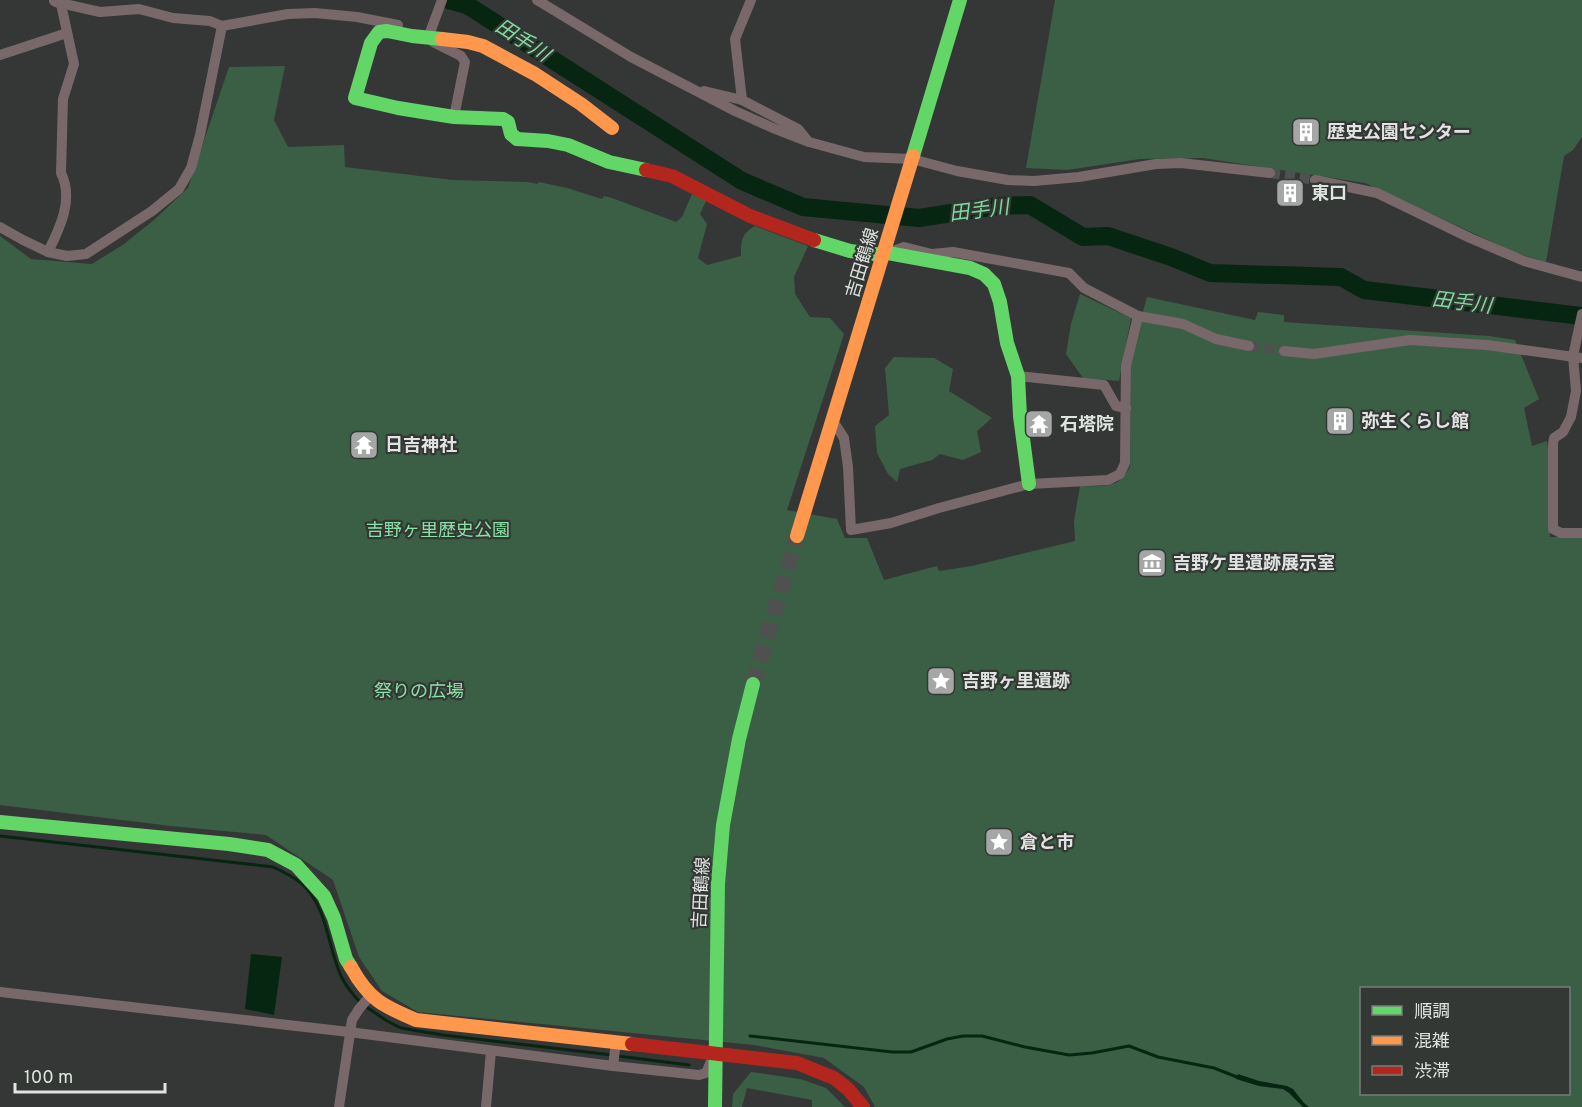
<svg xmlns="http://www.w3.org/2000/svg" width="1582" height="1107" font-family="Overpass,'Noto Sans JP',sans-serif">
	<rect width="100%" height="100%" fill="#343735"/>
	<g fill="#3b5f45" fill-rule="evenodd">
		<path d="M1055,0h527v137l-9,13 -9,6 -18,106 -32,-10 -149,-69 -162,-25 -63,1 -73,11 -41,-2z"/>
		<path d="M285,66l-11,54 14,27 56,-2 1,22 108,13 75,2 9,2 2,-2 28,6 35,11 2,-3 8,2 64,24 6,-5 10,-23 15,5 -7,15 7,10 -9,34 9,7 34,-9c0,-15 0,-22 14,-30l53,20 -14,31 1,17 15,23 20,1 14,16 -57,176 50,9 8,19h22l17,42 53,-14 2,5 33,-5 103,-25 -1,-20 6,-35c21,0 40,4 50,-20l1,-100 8,-40 8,-29 108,23 3,-8 26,3v7l205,14 26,4 24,59 -15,9 8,38 15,-5 2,19 1,77h32v570h-707l-11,-20 -40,-29 -70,-13 -336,-33 -36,-21 -23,-34 -26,-77 -67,-45 -95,-9 -171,-21v-569l31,23 61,5 32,-20 30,-24 34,-32 41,-121zM1362,988h206v106h-206z"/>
		<path d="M1080,294l51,24 -12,63 -36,-3 -17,-24 5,-30z"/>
		<path d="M894,357l40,1 19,11 -4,22 43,27 -15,13 4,21 -18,8 -23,-6 -8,6 -32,9 -3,13 -9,-8 -11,-21 -2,-27 14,-11 -4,-47z"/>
		<path d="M751,1072l49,7 26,9 19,19h-33v-7l-65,-12 -5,19h-10l1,-13z"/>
	</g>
	<g fill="#062612">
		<path d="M251,954l31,3 -8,58 -29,-6z"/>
		<path d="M1238,1074l21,7 28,5 6,3 11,14 5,4h-6l-14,-14 -6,-4 -24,-3 -23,-7z"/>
	</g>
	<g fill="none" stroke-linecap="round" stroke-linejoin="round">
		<g stroke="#062612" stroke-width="3">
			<path d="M0,836l273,31c9,4 19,9 28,16 27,24 26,62 40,93 5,10 11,18 19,26"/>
			<path d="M365,1006l22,15 14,7 42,7 169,20"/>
			<path d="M750,1036l142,16h19l36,-13 16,-3h19l43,11 44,8 23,-2 37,-7 29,11 56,11 23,9"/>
			<path d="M618,1056l71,9"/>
		</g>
		<path stroke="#062612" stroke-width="18" d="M449,0l18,5 275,176 61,26 116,11 78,-12 33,-1 53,32 25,-1 63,21 39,16 131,4 23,13 218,26"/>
		<g stroke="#4e514f" stroke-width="10" stroke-dasharray="10 5" stroke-linecap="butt">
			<path d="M1270,173l45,7"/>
			<path d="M1249,346l35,5"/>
		</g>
		<path stroke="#4e514f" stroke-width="16" stroke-dasharray="16 8" stroke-linecap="butt" d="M753,684l44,-148"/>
		<g stroke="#78686a" stroke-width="10">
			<path d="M537,0l94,57 104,54 38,17 36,14 55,15 48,2 45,12 51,9 26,1 45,-4 77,-13 25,-1 89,10"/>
			<path d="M56,2l44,10 39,-3 34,9 37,3 12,5 66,-12 27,-1 42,4 41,8"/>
			<path d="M428,38l14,-38"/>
			<path d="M433,42l28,14 4,6 -11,55"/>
			<path d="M0,55l67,-22"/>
			<path d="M704,91l38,9 56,29 9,11"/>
			<path d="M742,100l-7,-61 16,-39"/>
			<path d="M1315,180l62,13 93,45 54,23 58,16"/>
			<path d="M0,227l23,13 25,12 19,4 19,-2 66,-43 27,-22 12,-21 9,-33 22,-109"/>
			<path d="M48,252c12,-24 26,-53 13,-79l2,-74 11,-35 -13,-60 -7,-3"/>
			<path d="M891,252l13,-5 28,7 21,-2 116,21 15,15 54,28"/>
			<path d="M1582,314l-9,42 3,35 -5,26 -8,15 -9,6 -1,6v85l8,4h21"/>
			<path d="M1284,351l30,3 96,-14 77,5 95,13"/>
			<path d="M1018,376l86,9 12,21 10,2"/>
			<path d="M833,421l11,17 4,29 3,63 40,-7 48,-15 90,-24 79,-4 12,-6 5,-11 1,-97 12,-50 45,8 33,15 33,7"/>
			<path d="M0,992l349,40 264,34 86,9 7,-2 6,-14"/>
			<path d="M613,1066l3,-24"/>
			<path d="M339,1107l13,-87 7,-11 11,-13"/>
			<path d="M486,1107l5,-56"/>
		</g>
		<g stroke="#63d668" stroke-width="14">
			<path d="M442,39l-30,-3 -25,-5 -8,1 -8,11 -16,55 43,10 56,9 49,2 5,3 3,12 6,5 31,2 20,4 41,17 37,8"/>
			<path d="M913,156l47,-156"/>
			<path d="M814,240l36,11 33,4 5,-2 82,15 14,6 10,10 6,18 7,41 11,33 2,40 9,68"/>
			<path d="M0,822l229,22 39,6 28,15 28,31 10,22 12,41 5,8"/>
			<path d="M715,1107l3,-223 5,-59 16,-86 14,-55"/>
		</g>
		<g stroke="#ff974d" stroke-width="14">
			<path d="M442,39l26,3 15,4 52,28 46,30 31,24"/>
			<path d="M797,536l116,-380"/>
			<path d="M351,967c18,33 32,39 65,53l216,24"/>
		</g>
		<g stroke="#b3261e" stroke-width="14">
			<path d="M646,170l26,6 78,40 64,24"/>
			<path d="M632,1044l165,19 37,15 14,11 15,18"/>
		</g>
	</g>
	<defs>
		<g id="building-square" transform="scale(1.5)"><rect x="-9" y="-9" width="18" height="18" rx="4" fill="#a4a7a5" stroke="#333834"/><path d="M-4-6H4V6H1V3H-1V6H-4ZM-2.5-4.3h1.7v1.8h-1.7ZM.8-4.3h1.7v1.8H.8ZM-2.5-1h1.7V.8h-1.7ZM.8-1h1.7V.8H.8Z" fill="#fff"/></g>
		<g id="temple-square" transform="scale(1.5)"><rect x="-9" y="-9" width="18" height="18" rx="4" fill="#a4a7a5" stroke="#333834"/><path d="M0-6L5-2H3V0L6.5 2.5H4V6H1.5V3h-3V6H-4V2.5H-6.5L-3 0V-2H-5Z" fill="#fff"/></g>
		<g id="museum-square" transform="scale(1.5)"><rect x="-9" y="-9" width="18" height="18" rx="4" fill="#a4a7a5" stroke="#333834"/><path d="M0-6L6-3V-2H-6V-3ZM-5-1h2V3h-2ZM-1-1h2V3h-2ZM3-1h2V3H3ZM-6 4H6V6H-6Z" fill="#fff"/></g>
		<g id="sight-square" transform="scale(1.5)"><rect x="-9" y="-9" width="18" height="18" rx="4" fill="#a4a7a5" stroke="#333834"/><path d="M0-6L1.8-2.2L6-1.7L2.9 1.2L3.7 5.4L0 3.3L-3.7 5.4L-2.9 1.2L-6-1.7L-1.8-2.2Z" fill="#fff"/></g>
	</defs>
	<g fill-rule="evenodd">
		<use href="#building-square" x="1306" y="132"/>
		<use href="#building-square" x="1290" y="193"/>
		<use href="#building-square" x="1340" y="421"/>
		<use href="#temple-square" x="1039" y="424"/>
		<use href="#temple-square" x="364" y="445"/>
		<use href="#museum-square" x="1152" y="563"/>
		<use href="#sight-square" x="941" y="681"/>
		<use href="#sight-square" x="999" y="842"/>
	</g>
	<g text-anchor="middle" stroke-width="4.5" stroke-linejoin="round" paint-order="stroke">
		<g font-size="18" font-weight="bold" fill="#e0e3e1" stroke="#333834" text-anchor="start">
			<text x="1327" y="138">歴史公園センター</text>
			<text x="1311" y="199">東口</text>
			<text x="1361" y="427">弥生くらし館</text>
			<text x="1060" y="430">石塔院</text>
			<text x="385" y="451">日吉神社</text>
			<text x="1173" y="569">吉野ケ里遺跡展示室</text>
			<text x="962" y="687">吉野ヶ里遺跡</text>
			<text x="1020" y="848">倉と市</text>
		</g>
		<g font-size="18" fill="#e0e3e1" stroke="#333834">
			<text transform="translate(862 263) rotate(-73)" y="6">吉田鶴線</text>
			<text transform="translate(701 893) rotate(-87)" y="6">吉田鶴線</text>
		</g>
		<g font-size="18" fill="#88e2a4" stroke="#333834">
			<text x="438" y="536">吉野ヶ里歴史公園</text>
			<text x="419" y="697">祭りの広場</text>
		</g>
		<g font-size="20" font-style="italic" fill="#80da9d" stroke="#333834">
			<text transform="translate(523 40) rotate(33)" y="7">田手川</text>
			<text transform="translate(979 210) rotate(-7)" y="7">田手川</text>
			<text transform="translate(1462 302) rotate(7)" y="7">田手川</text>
		</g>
	</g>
	<rect x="1360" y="987" width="210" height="108" fill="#333834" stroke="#787c79" stroke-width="1.5"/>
	<rect x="1372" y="1006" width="30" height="9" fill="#63d668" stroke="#787c79" stroke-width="1.5"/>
	<text x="1414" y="1017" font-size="18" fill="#e0e3e1">順調</text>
	<rect x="1372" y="1036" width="30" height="9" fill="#ff974d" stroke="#787c79" stroke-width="1.5"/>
	<text x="1414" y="1047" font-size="18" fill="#e0e3e1">混雑</text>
	<rect x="1372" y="1066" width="30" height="9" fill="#b3261e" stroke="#787c79" stroke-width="1.5"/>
	<text x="1414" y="1077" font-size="18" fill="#e0e3e1">渋滞</text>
	<path d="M15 1083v9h150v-9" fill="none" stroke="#e0e3e1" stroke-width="3"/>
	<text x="24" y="1083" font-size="18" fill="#e0e3e1" stroke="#333834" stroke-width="4.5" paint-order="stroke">100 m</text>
</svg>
